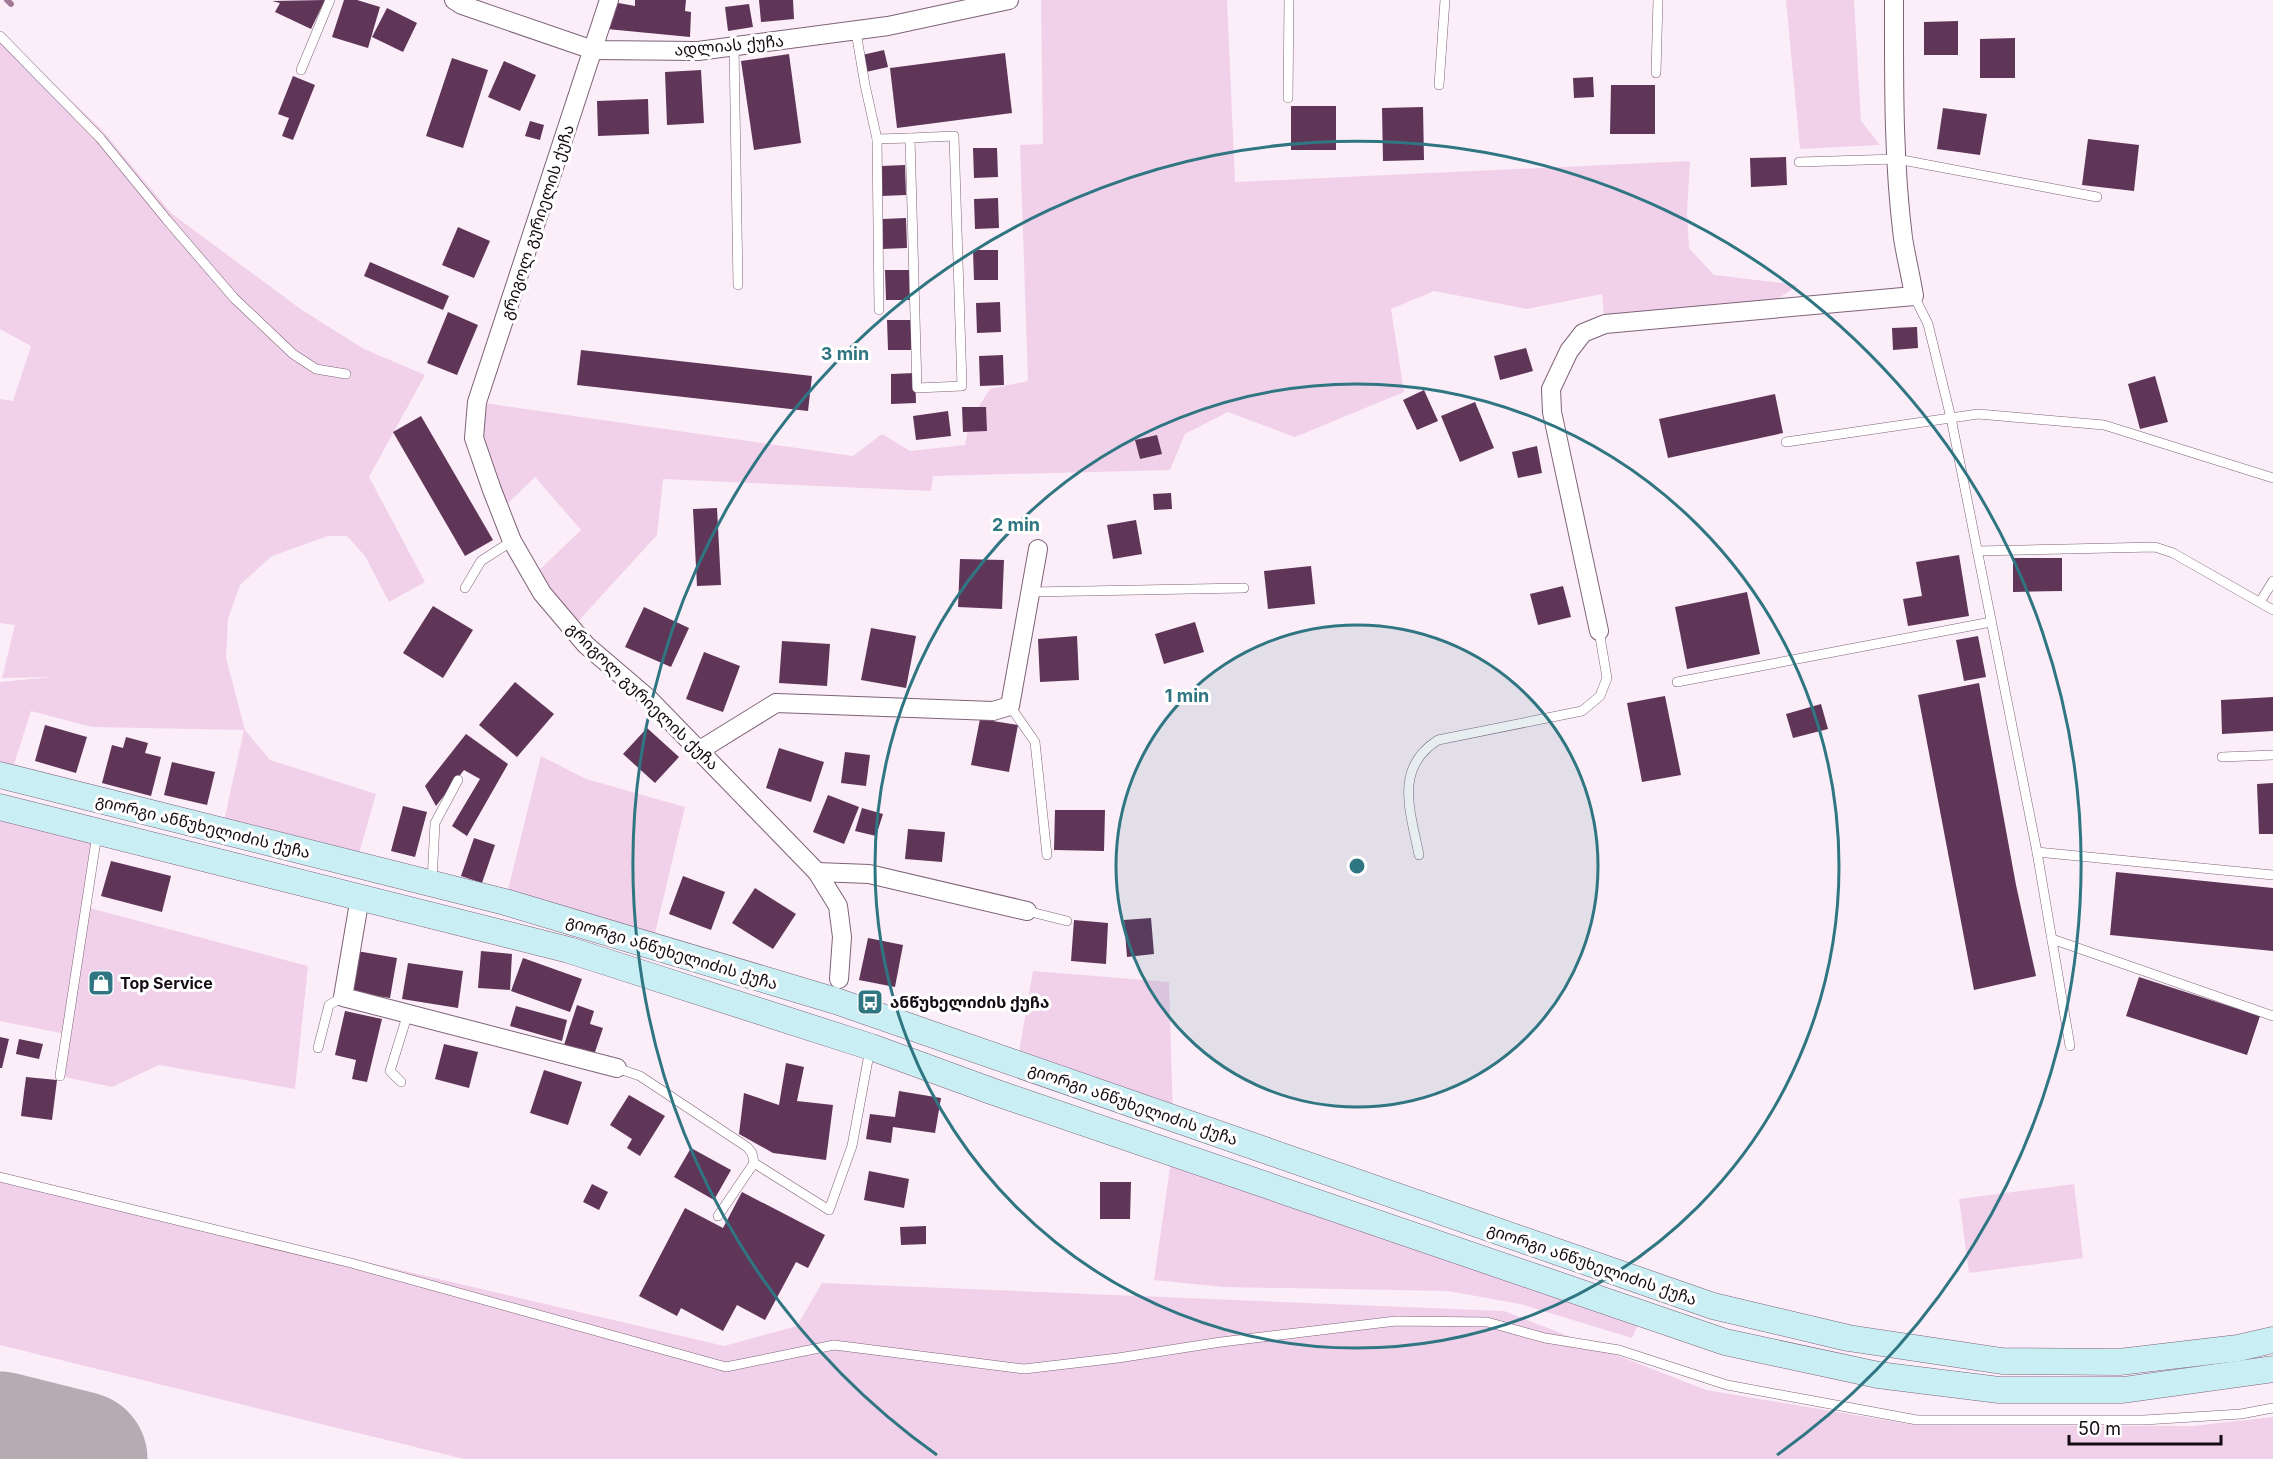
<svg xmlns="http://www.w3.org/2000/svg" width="2273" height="1459" font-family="Inter,'Noto Sans Georgian',sans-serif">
	<rect width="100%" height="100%" fill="#fbeef8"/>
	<g fill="#f1d1ea">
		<path d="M1041,0h186l8,182 455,-21 -3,52 2,35 25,27 84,10 -22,15 -172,17 -2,-23 -75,15 -93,-18 -43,18 13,83 -109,45 -67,-25 -43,22 -15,36 -237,6 -2,15 -268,-12 -6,56 -85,93 -39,-52 48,-46 -46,-53 -35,34 -8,-21 -15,-88 376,54 29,-22 28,17 55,-6 5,-25 20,-31 38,-8 -8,-236 23,-1z"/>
		<path d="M1786,0h68l7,121 19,24 -80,4z"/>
		<path d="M0,32l101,97 71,85 130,96 62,39 61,26 -56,102 56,105 -36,20 -24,-46 -18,-20h-19l-56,20 -32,29 -12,34 -2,39 19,72 25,30 106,34 -20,70 -134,-34 22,-100 -152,-3 -61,-16 -21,66 -10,-2v-93l52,-5 -50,1 13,-53 -15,-2v-224l13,2 18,-55 -31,-17z"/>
		<path d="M541,756l45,23 99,28 -33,139 -147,-44z"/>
		<path d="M0,807l97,24 -11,76 222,59 -13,123 -136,-24 -47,22 -52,-11 6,-42 -66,-13z"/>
		<path d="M1033,971l136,11 4,136 -156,-54z"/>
		<path d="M1172,1153l471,161 -11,24 -112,-34 -72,-13 -226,-4 -68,-7z"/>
		<path d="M0,1176l724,170 73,-20 25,-43 682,28 202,79 208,35 279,1 80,-9v42h-1809l-464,-114z"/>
		<path d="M2074,1184l9,74 -114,15 -10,-74z"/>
	</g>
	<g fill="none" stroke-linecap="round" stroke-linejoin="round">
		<path stroke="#a17b99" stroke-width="6" d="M7,0l4,4"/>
		<path stroke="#b6aab3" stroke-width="135" d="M0,1439l80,20"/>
	</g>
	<g fill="#5f3558">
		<path d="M325,0l-14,29 -36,-17 5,-9 -8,-2z"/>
		<path d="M344,0h13l23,7 -12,41 -36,-11z"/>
		<path d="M635,0h51l-1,11 6,1 -1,25 -83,-8 6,-27 22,4z"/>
		<path d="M759,0h34l1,19 -33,3z"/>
		<path d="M749,4l4,23 -25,4 -3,-24z"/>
		<path d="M387,8l30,15 -14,29 -31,-15z"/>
		<path d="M1958,21v34h-34v-33z"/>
		<path d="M2015,38v40h-35v-39z"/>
		<path d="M884,50l4,17 -22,5 -4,-17z"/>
		<path d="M1005,53l7,60 -115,15 -7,-60z"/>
		<path d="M789,54l12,89 -47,7 -13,-89z"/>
		<path d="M452,58l36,12 -25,78 -37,-12z"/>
		<path d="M504,61l32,14 -16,36 -32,-14z"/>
		<path d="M701,70l3,53 -37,2 -2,-53z"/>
		<path d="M293,76l22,9 -22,55 -11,-4 7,-18 -11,-4z"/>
		<path d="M1593,77l1,20 -20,1 -1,-20z"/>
		<path d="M1611,85h44v49h-45z"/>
		<path d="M648,99l1,35 -51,2 -1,-35z"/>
		<rect x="1291" y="106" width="45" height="44"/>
		<path d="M1423,107l1,53 -41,1 -1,-53z"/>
		<path d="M1943,108l44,6 -7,41 -43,-6z"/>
		<path d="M530,121l14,4 -4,15 -15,-4z"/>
		<path d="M2088,139l51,6 -5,46 -52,-6z"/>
		<path d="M973,148h24l1,29 -24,1z"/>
		<path d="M1786,157l1,28 -36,2 -1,-29z"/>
		<path d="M905,165l1,30 -25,1v-30z"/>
		<path d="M998,198l1,30 -24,1 -1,-30z"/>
		<path d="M906,218l1,30 -25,1v-30z"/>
		<path d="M458,227l32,14 -16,37 -32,-13z"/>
		<path d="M973,250h25v30h-24z"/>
		<path d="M370,262l79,34 -6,14 -79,-34z"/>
		<path d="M885,270h24l1,30h-24z"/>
		<path d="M1000,302l1,30 -24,1 -1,-30z"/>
		<path d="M448,312l30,13 -21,50 -30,-12z"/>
		<path d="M887,320h24l1,30h-24z"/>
		<path d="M1917,327l1,21 -25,2 -1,-22z"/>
		<path d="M1526,348l7,23 -33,9 -6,-24z"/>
		<path d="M581,350l231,26 -4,35 -231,-26z"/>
		<path d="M1003,355l1,30 -24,1 -1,-30z"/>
		<path d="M915,373l1,30 -25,1v-30z"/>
		<path d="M2155,376l13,46 -28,7 -12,-45z"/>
		<path d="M1424,390l14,31 -21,9 -14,-30z"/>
		<path d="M1775,394l8,39 -115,25 -9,-39z"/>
		<path d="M1475,402l19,46 -34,14 -19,-46z"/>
		<path d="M962,407h24l1,24 -24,1z"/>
		<path d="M948,411l3,25 -35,4 -3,-24z"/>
		<path d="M421,416l72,124 -28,16 -72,-124z"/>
		<path d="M1157,435l5,19 -22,5 -5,-19z"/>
		<path d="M1537,446l5,27 -24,5 -6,-26z"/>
		<path d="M1171,493l1,16 -18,1 -1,-16z"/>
		<path d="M717,508l4,77 -24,1 -4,-77z"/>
		<path d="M1136,520l6,34 -29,5 -6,-34z"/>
		<path d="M1959,555l10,61 -61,10 -5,-27 19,-3 -6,-34z"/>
		<path d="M2013,558h49v33l-49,1z"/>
		<path d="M960,559l44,1 -2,49 -44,-2z"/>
		<path d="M1311,566l4,38 -47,5 -4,-38z"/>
		<path d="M1563,586l8,31 -33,8 -8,-31z"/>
		<path d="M1747,592l13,62 -73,15 -12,-62z"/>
		<path d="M433,606l40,24 -30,48 -40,-25z"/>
		<path d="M644,607l45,21 -18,39 -46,-20z"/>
		<path d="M1195,622l9,30 -40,12 -9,-30z"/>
		<path d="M871,628l45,8 -10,52 -45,-8z"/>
		<path d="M1077,636l2,44 -39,2 -2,-43z"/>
		<path d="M1978,636l8,41 -22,4 -8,-41z"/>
		<path d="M782,641l48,3 -3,42 -48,-3z"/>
		<path d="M704,652l36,14 -17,46 -37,-13z"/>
		<path d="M515,682l39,32 -37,43 -38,-32z"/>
		<path d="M1979,683l37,202 20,91 -62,14 -56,-295z"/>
		<path d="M1665,696l16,79 -39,7 -15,-79z"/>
		<path d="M2273,697v34l-51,3 -1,-34z"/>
		<path d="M1821,704l7,25 -35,9 -7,-24z"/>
		<path d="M980,719l38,6 -9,47 -38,-7z"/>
		<path d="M45,725l42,12 -11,36 -41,-12z"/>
		<path d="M647,728l32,29 -24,26 -32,-29z"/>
		<path d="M466,734l42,30 -41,72 -15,-10 28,-47 -16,-9 -28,36 -11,-20z"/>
		<path d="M126,737l22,6 -3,10 16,4 -10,39 -49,-13 10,-38 11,3z"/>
		<path d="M779,748l45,14 -13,40 -45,-14z"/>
		<path d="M845,752l25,3 -4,31 -25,-3z"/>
		<path d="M172,762l43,10 -8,33 -43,-10z"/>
		<path d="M2273,783v51h-14l-2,-50z"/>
		<path d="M828,795l31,12 -15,37 -31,-12z"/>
		<path d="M403,806l24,6 -12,45 -24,-6z"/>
		<path d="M862,808l21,6 -7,22 -21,-5z"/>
		<path d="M1055,810h50l-1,41 -50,-1z"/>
		<path d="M908,829l37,3 -3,30 -37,-3z"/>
		<path d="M474,838l21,7 -13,38 -21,-7z"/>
		<path d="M111,861l60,15 -9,36 -61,-16z"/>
		<path d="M2116,872l157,16v63l-163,-16z"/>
		<path d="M683,876l42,16 -14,38 -42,-16z"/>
		<path d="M755,888l41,26 -23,35 -41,-26z"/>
		<path d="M1151,918l3,36 -27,3 -3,-37z"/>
		<path d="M1074,920l34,3 -2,41 -35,-3z"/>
		<path d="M868,938l35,7 -8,42 -36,-7z"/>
		<path d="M357,951l40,7 -7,40 -40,-6z"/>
		<path d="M481,951l31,3 -2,36 -32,-2z"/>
		<path d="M523,958l59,21 -12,33 -59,-21z"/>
		<path d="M408,963l55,8 -5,37 -56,-9z"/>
		<path d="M2139,977l121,39 -13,39 -121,-39z"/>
		<path d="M577,1005l17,6 -4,13 13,4 -9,27 -30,-10z"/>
		<path d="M516,1006l51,14 -5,21 -52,-15z"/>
		<path d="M345,1011l37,8 -15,63 -15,-3 4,-19 -21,-5z"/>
		<path d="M0,1037l9,2 -7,29h-2z"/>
		<path d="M19,1039l24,5 -4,15 -23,-5z"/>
		<path d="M444,1044l34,8 -9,36 -34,-9z"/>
		<path d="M786,1063l18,4 -7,34 36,4 -7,55 -53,-7 -34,-19 5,-41 35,12z"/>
		<path d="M544,1070l38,12 -14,43 -38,-12z"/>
		<path d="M26,1077l31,3 -5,40 -31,-4z"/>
		<path d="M899,1091l42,7 -6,35 -42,-6 -2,16 -25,-4 4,-25 25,3z"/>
		<path d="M629,1095l36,21 -25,40 -13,-8 5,-9 -22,-14z"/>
		<path d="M691,1148l40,22 -17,30 -40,-23z"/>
		<path d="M869,1171l40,8 -5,29 -40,-8z"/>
		<path d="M1100,1182h31l-1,37h-30z"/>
		<path d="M592,1184l16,8 -9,18 -16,-8z"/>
		<path d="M742,1192l83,43 -17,33 -12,-6 -31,58 -28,-15 -14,26 -42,-23 -4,8 -38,-20 46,-88 38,20z"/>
		<path d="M926,1226v18l-25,1 -1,-18z"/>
	</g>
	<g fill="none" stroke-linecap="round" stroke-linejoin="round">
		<g stroke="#7e6278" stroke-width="10">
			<g id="lane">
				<path d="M856,32l9,53 12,54 33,-1"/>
				<path d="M0,36l100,102 67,82 67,78 59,56 23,15 30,5"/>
				<path d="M734,46l4,239"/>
				<path d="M301,70l29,-70"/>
				<path d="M1656,73l2,-73"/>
				<path d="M1439,85l6,-85"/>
				<path d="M1288,98l1,-98"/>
				<path d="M954,136l8,250 -45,2 -7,-250z"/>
				<path d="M877,139l2,171"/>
				<path d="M1799,162l98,-3 200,38"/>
				<path d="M1914,296l14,28 23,94 86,434 33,194"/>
				<path d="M1786,442l192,-28 126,11 169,53"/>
				<path d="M1977,551l178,-4 18,6 100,57"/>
				<path d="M465,588l16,-27 31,-20"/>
				<path d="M1031,592l213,-4"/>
				<path d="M2260,602l13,-21"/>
				<path d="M1677,682l314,-60"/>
				<path d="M1010,706l25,36 12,113"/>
				<path d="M2222,757l51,-2"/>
				<path d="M2037,852l236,23"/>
				<path d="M1419,855c-8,-42 -26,-87 19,-115l144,-29 18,-15 7,-18 -8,-47"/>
				<path d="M432,881l3,-58 23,-43"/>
				<path d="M1027,911l40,10"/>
				<path d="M2052,939l221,77"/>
				<path d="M318,1048l11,-43 14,-8"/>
				<path d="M617,1068l23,8 107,71 5,6 2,10 75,47 23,-64 18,-97"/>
				<path d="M60,1076l37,-242"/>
				<path d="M401,1082l-11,-11 18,-58"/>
				<path d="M0,1177l351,86 375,104 108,-22 190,24 94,-11 103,-16 175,-21 91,1 58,16 74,12 108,35 190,35h227l97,-6 32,-6"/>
				<path d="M718,1216l36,-53"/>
			</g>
		</g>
		<g stroke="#7e6278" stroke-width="20">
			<g id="street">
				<path d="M454,0l8,5 131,45 105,1 190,-25 121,-26"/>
				<path d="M609,0l-132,402 -3,36 18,52 20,51 30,52 44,52 62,53 169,174 21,34 4,31 -3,42"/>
				<path d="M1599,631l-47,-219 -1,-23 18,-38 14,-18 22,-9 309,-28c-3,-19 -8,-39 -11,-58 -10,-79 -9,-159 -9,-238"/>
				<path d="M700,750l76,-47 217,8 17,-5 28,-157"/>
				<path d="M817,872l52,2 158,37"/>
				<path d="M360,897l-17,100 274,71"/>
			</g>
		</g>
		<g stroke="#7e6278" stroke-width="27">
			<g id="secondary">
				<path d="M0,775l505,127 331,99 877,305 135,32 154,23 117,1 119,-14 35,-8"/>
				<path d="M0,807l569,143 302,97 123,45 731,250 153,33 121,15h124l150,-21"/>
			</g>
		</g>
		<use href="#lane" stroke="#fff" stroke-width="9"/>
		<use href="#street" stroke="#fff" stroke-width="18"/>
		<use href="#secondary" stroke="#c9eff5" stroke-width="26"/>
	</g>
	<circle cx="1357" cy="866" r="241" fill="#2f7682" fill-opacity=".12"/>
	<g fill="none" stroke="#2f7682" stroke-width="3">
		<circle cx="1357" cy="866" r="241"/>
		<circle cx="1357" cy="866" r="482"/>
		<path d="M937 1455A724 724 0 1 1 1777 1455"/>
	</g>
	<defs>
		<g id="shop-square" transform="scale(1.35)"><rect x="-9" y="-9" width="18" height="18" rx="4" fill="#2f7682" stroke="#fff"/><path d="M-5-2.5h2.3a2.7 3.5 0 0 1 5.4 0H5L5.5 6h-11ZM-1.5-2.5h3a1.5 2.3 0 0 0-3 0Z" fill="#fff"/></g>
		<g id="bus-square" transform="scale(1.35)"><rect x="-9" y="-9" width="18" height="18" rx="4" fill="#2f7682" stroke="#fff"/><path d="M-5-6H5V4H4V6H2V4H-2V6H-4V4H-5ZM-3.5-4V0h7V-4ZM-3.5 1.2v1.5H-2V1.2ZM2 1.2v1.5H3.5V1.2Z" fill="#fff"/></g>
	</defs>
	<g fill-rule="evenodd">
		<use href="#shop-square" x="101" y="983"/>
		<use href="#bus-square" x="870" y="1002"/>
	</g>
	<g text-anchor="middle" stroke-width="6" stroke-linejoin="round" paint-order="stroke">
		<g font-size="16" fill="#150b13" stroke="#fff">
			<text transform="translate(729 45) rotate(-5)" y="6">ადლიას ქუჩა</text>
			<text transform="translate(537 222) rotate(-72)" y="6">გრიგოლ გურიელის ქუჩა</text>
			<text transform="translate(643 696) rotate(44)" y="6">გრიგოლ გურიელის ქუჩა</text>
			<text transform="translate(203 826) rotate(14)" y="6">გიორგი ანწუხელიძის ქუჩა</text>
			<text transform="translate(672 952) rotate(17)" y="6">გიორგი ანწუხელიძის ქუჩა</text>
			<text transform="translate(1133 1104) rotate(19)" y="6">გიორგი ანწუხელიძის ქუჩა</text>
			<text transform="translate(1592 1264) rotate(19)" y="6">გიორგი ანწუხელიძის ქუჩა</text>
		</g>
		<g font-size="16" font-weight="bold" fill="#150b13" stroke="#fff" text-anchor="start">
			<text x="120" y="989">Top Service</text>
			<text x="890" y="1008">ანწუხელიძის ქუჩა</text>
		</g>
	</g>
	<circle cx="1357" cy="866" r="9" fill="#2f7682" stroke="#fff" stroke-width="3"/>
	<g font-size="18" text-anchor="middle" font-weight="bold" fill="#2f7682" stroke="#fff" stroke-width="6" stroke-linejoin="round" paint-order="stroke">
		<text x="845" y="360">3 min</text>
		<text x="1016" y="531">2 min</text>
		<text x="1187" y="702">1 min</text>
	</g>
	<path d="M2069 1435v9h152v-9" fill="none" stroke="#150b13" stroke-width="3"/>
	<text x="2078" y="1435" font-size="18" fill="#150b13" stroke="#ffffff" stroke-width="4.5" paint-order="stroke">50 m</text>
</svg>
